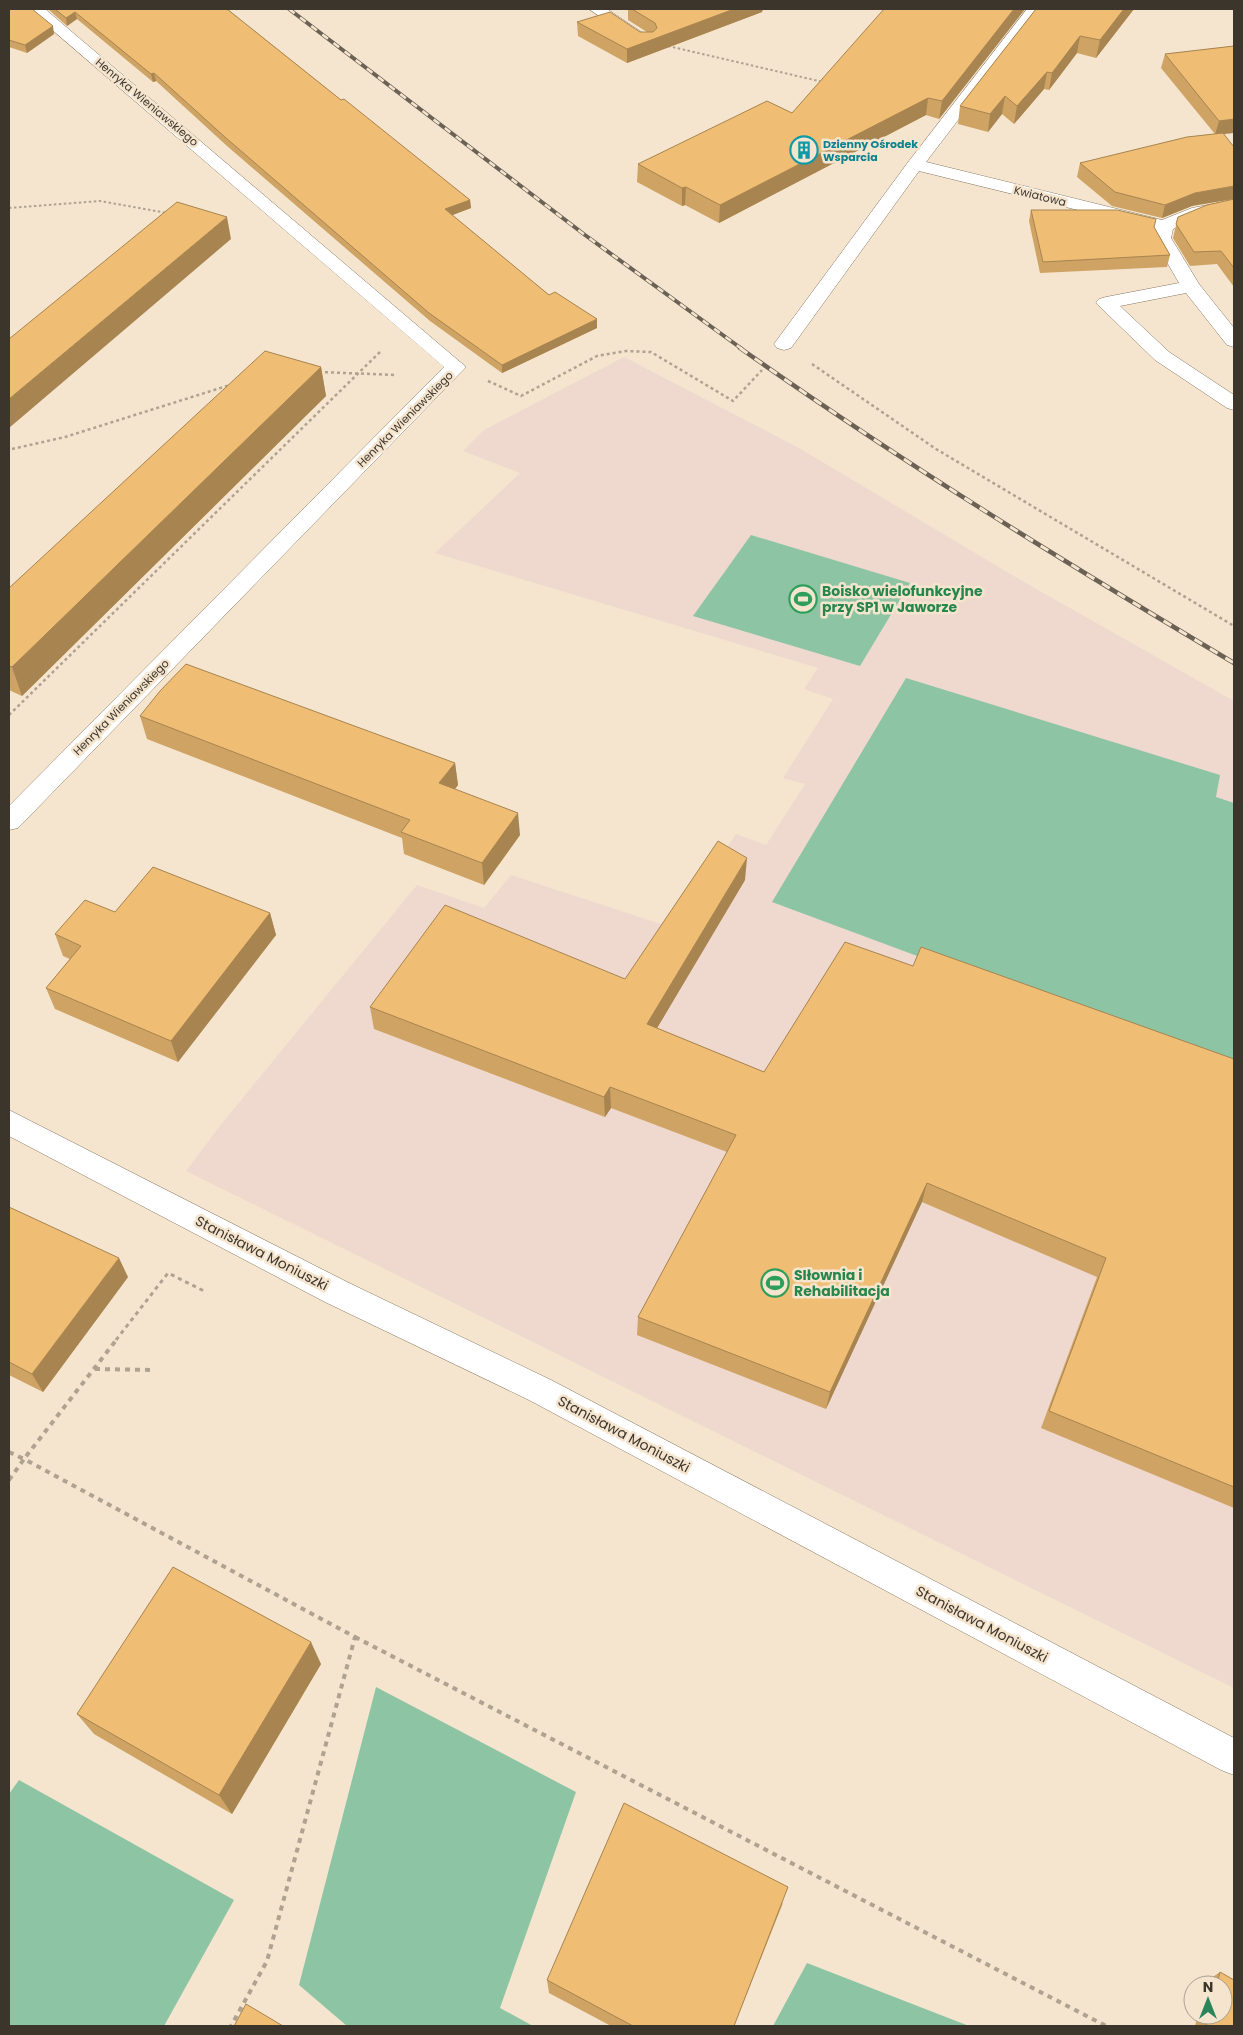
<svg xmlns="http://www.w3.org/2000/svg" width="1243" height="2035" font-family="Poppins,sans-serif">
	<rect width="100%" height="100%" fill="#f5e5ce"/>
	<path fill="#efd8cd" d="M624,357l175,91 225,134 210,119v987l-1048,-517 33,-44 198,-242 67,23 27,-33 162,53 63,-94 30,11 39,-61 -22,-6 50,-79 -29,-10 14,-21 -383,-115 85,-80 -57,-22 21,-21z"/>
	<g fill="#8dc5a4">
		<path d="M751,535l159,48 -50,83 -167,-50z"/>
		<path d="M906,678l314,97 -4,22 18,6v271l-462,-172z"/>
		<path d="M376,1687l200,105 -76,216 33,18h-186l-48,-41z"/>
		<path d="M19,1780l215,120 -70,126h-155v-232z"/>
		<path d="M807,1963l162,63h-196z"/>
	</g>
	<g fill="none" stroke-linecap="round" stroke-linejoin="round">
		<g stroke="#867863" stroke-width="1">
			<g id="street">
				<path d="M28,9h17l421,358 -448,461 -9,2v-24l435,-439z"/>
				<path d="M589,9h18l37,25 -2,3h-12z"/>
				<path d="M1027,9h16l-117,153 236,58 30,-12 42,-8v10c-21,4 -41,8 -61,19l-2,9 28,46 35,44v19l-7,-2 -41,-52 -66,13 49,46 65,43v15l-7,-2 -72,-48 -59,-57 3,-4 7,-2 73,-14 -26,-45 2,-9 -236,-58 -128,177 -7,2 -7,-2 -3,-4 135,-183z"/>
				<path d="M9,1110l338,172 204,98 683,358v37l-13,-5 -692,-370 -204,-98 -316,-166z"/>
			</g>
		</g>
		<g stroke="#afa291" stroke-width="2" stroke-dasharray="2.5 2.5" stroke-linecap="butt">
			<path d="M668,46l155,36"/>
			<path d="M9,208l91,-7 67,12"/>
		</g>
		<g stroke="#afa291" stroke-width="2.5" stroke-dasharray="3 3" stroke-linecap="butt">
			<path d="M812,364l124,85 298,177"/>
			<path d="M319,372l78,3"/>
			<path d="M488,381l33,15 76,-40 29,-5 25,1 82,49 29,-31"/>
			<path d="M12,449l53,-12 165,-52"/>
			<path d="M9,715l373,-365"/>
		</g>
		<path stroke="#afa291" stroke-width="3" stroke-dasharray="4 4" stroke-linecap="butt" d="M116,1340l52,-67 38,19"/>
		<g stroke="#afa291" stroke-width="4" stroke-dasharray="5 5" stroke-linecap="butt">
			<path d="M95,1369l60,1"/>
			<path d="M9,1452l15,7 93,-120"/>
			<path d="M9,1480l15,-21 331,178 -88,324 -36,65"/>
			<path d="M355,1637l751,389"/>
		</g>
		<use href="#street" fill="#fff" fill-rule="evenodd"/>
		<g stroke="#6b6255" stroke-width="4">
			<path id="rail-far1" d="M289,9l296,226 157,114"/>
		</g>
		<g stroke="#6b6255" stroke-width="4.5">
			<path id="rail" d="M740,348c160,113 326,215 494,315"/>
		</g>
		<use href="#rail-far1" stroke="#f5e5ce" stroke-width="2.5" stroke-dasharray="7" stroke-linecap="butt"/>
		<use href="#rail" stroke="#f5e5ce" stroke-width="3" stroke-dasharray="9" stroke-linecap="butt"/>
	</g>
	<g fill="#cea363">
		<path d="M9,9l45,25 -27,19 -18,-6z"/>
		<path d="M48,9h179l114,91 129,100 1,8 -19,7 97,80 48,33 -95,45 -72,-52 -203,-175 -71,-65 -3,1 -76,-63 -10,7z"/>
		<path d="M628,9h135l-1,3 -135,51 -49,-27 -1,-14 63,10h7l-19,-12z"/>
		<path d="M1025,9l-86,110 -13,-4 -207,108 -34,-18 -3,1 -45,-24 1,-18 154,-51z"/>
		<path d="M1036,9h98l-38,49 -19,-5 -28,37 -5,-1 -30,35 -12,-10 -14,18 -30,-8 2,-18z"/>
		<path d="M1234,46l-11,88 -31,72 -30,12 -50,-12 -35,-29 3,-14 135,-29 -54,-66 4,-14z"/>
		<path d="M1234,199v88l-17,-23 -27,2 -17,-28 5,-21z"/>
		<path d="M1031,210l123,17 16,28 -3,12 -127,6 -11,-52z"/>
		<path d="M321,367l5,29 -304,300 -13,-6v-102z"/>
		<path d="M140,716l315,47 3,22 -3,4 65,46 -36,50 -80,-31 -2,-16 -255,-99z"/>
		<path d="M745,880l-88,148 107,44 149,-106 321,93v449l-193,-80 56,-151 -175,-75 -96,207 -189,-74 1,-18 89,-165 -116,-44 -6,9 -231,-88 -4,-22 255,-28z"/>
		<path d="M115,912l155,1 6,22 -98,127 -123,-53 -9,-21 24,-29 -7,-3 -8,-22z"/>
		<path d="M9,1207l119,70 -85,115 -34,-17z"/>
		<path d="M321,1664l-89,150 -138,-80 -17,-20z"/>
		<path d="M783,1903l-49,123h-123l-62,-33 -2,-13z"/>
		<path d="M1220,1972l14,54h-39l3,-11h25v-30h-17l1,-4z"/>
	</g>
	<g fill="#a78450">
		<path d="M734,9h29l-1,3 -135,51v-14z"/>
		<path d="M1014,9h11l-86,110 3,-18z"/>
		<path d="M1124,9h10l-38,49 4,-18z"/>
		<path d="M75,12l2,7 -10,7 -1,-8z"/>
		<path d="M53,26l1,8 -27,19 -2,-8z"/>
		<path d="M1080,36l-3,17 -28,37 3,-17z"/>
		<path d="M1047,72l-3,17 -30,35 3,-18z"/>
		<path d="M154,73l2,8 -3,1 -2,-8z"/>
		<path d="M1005,96l-3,18 -14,18 2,-18z"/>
		<path d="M928,98l-2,17 -207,108 1,-18z"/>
		<path d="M1234,119v14l-19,2 4,-14z"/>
		<path d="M1234,186v13l-42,7 -30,12 3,-13 30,-12z"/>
		<path d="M686,187l-1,18 -3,1v-18z"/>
		<path d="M470,200l1,8 -26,10v-9z"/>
		<path d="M227,217l4,22 -222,189v-29z"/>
		<path d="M597,319v9l-95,45v-8z"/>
		<path d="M321,367l5,29 -304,300 -10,-29z"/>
		<path d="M455,763l3,22 -16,21 -3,-23z"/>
		<path d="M518,813l2,22 -36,50 -2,-22z"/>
		<path d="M747,858l-2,22 -98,165v-21z"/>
		<path d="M270,913l6,22 -98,127 -7,-21z"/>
		<path d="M610,1087l1,21 -6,9 -1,-20z"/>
		<path d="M927,1183l-5,19 -96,207 4,-17z"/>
		<path d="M119,1258l9,19 -85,115 -11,-18z"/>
		<path d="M311,1642l10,22 -89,150 -13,-19z"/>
	</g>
	<g fill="#efbd73" stroke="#a78450">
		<path d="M9,9h23l21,17 -28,19 -16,-5z"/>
		<path d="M55,9h172l114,91 3,-1 126,101 -25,9 104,86 6,-3 42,27 -95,46 -73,-52 -203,-175 -72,-65 -3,1 -76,-62 -9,6z"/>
		<path d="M632,9h102l-107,40 -50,-27 33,-10 30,20h13l4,-4 -2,-5z"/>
		<path d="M884,9h130l-72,92 -14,-3 -208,107 -34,-18 -4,1 -44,-24 129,-63 25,12z"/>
		<path d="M1036,9h88l-24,31 -20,-4 -28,37 -5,-1 -30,34 -12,-10 -15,18 -30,-8z"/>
		<path d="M1234,46v73l-15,2 -54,-67z"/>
		<path d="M1223,133l11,14v39l-39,7 -30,12 -50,-13 -35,-29 107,-26z"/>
		<path d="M1234,199v69l-13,-17 -27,1 -18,-28 2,-7 29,-12z"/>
		<path d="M177,202l50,15 -218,182v-60z"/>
		<path d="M1031,210h86l39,9 -2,8 16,28 -127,7z"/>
		<path d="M265,351l56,16 -309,300 -3,-1v-78z"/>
		<path d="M186,664l269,99 -16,20 79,30 -36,50 -81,-31 9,-12 -270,-104 20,-25z"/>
		<path d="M718,841l29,17 -100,166 117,48 81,-130 68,24 8,-19 313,112v428l-185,-76 57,-153 -179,-75 -97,209 -192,-75 98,-182 -126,-48 -6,10 -234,-90 75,-102 180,74z"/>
		<path d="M153,867l117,46 -99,128 -125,-53 35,-42 -26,-12 30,-34 30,12z"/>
		<path d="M9,1207l110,51 -87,116 -23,-12z"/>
		<path d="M173,1567l138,75 -92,153 -142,-81z"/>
		<path d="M624,1803l164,84 -54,139h-101l-86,-46z"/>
		<path d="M1220,1972l14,8v46h-28l3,-11h14v-30h-6z"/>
		<path d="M246,2004l37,22h-49z"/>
	</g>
	<defs>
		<g id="building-ring" transform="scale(1.4375)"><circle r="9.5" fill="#f5e5ce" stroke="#0f9aa8" stroke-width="1.5"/><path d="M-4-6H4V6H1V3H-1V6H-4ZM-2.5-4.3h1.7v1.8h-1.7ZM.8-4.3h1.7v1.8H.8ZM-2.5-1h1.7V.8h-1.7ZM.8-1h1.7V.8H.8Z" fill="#0f9aa8"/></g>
		<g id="stadium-ring" transform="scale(1.4375)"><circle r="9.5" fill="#f5e5ce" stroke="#2e9e5b" stroke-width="1.5"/><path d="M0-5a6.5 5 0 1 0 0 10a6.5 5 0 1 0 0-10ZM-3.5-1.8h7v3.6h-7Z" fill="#2e9e5b"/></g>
	</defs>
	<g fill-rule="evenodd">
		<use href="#building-ring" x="804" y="150"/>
		<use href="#stadium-ring" x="803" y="599"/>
		<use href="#stadium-ring" x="775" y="1283"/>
	</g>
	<g text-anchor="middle" stroke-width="5" stroke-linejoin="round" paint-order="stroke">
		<g font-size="11" fill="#3c352c" stroke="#f5e5ce">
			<text transform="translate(147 102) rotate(40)" y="4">Henryka Wieniawskiego</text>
			<text transform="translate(1040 196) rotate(14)" y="4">Kwiatowa</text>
			<text transform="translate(405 419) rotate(-45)" y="4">Henryka Wieniawskiego</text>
			<text transform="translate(121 707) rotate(-45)" y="4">Henryka Wieniawskiego</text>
		</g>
		<g font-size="11" font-weight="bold" fill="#0d838f" stroke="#f5e5ce" text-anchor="start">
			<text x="823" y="148">Dzienny Ośrodek<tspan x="823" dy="13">Wsparcia</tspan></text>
		</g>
		<g font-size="14" font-weight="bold" fill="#27864d" stroke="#f5e5ce" text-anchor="start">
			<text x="822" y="596">Boisko wielofunkcyjne<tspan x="822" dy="16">przy SP1 w Jaworze</tspan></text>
			<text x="794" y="1280">SIłownia i<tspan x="794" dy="16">Rehabilitacja</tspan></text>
		</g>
		<g font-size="14" fill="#3c352c" stroke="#f5e5ce">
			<text transform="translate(262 1253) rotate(27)" y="5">Stanisława Moniuszki</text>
			<text transform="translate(624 1434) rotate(28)" y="5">Stanisława Moniuszki</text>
			<text transform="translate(982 1624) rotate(28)" y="5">Stanisława Moniuszki</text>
		</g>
	</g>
	<rect width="1243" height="2035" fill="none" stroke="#3c352c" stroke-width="20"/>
	<g transform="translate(1208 2000)"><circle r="24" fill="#f5e5ce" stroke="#ab9f8d"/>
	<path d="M0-4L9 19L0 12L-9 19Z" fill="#2a855a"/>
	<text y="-8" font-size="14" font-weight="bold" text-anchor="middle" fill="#3c352c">N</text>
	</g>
</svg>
